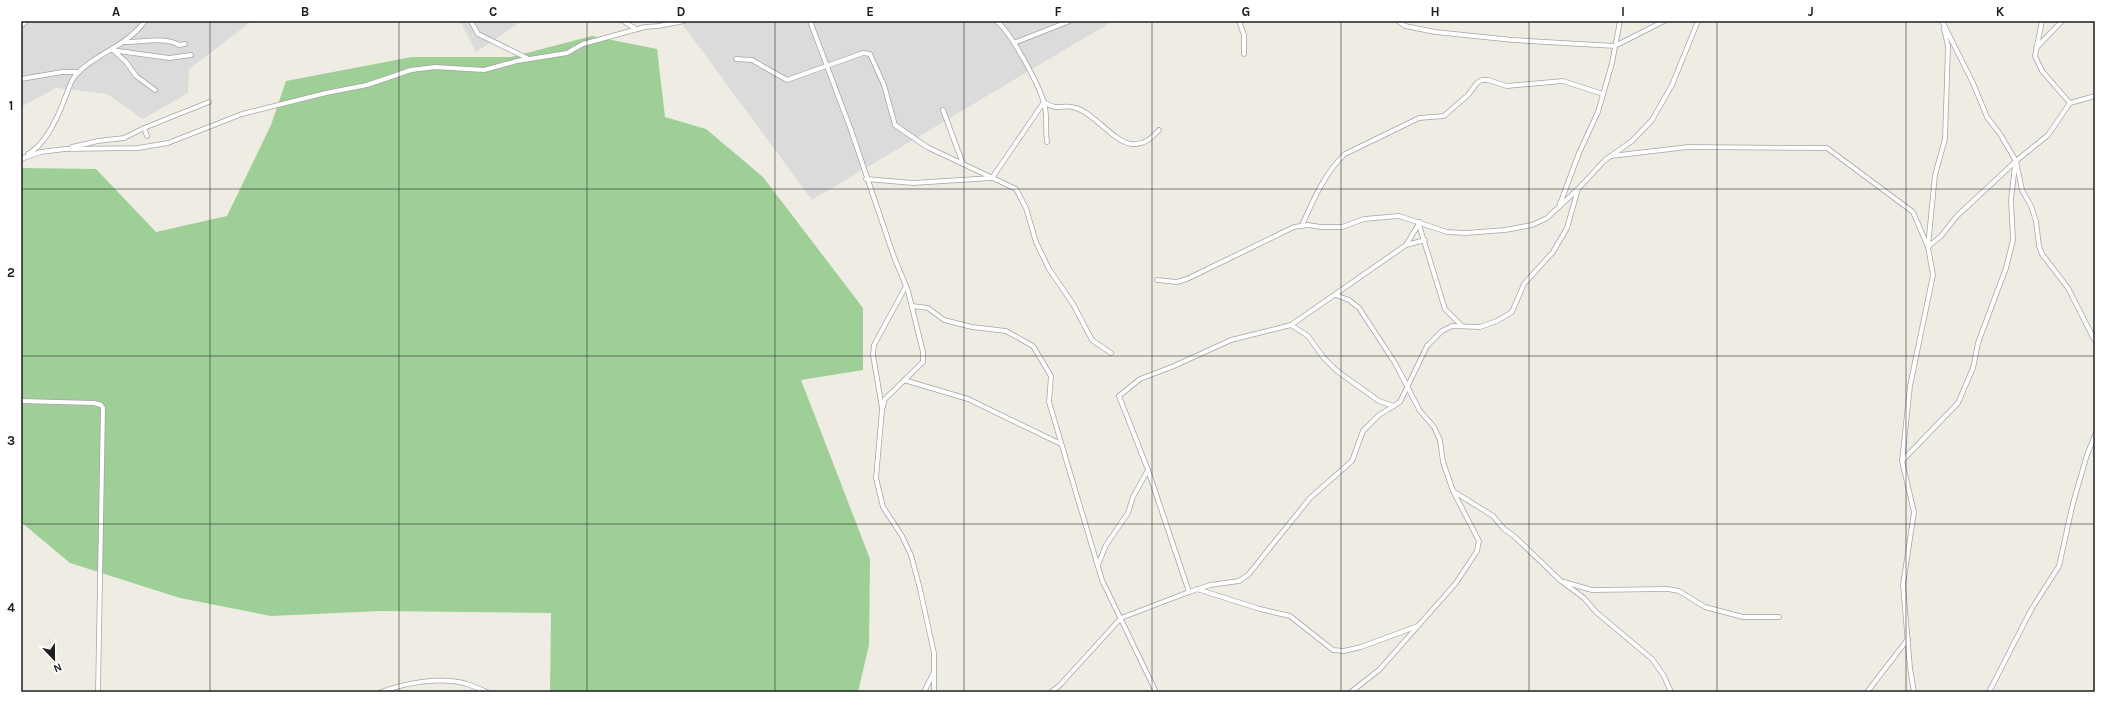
<svg xmlns="http://www.w3.org/2000/svg" width="2116" height="713" font-family="Karla,sans-serif">
	<rect width="100%" height="100%" fill="#efede3"/>
	<g fill="#dcdbdb">
		<path d="M21,21h231l-63,48 -1,24 -45,26 -36,-25 -51,-6 -35,19z"/>
		<path d="M460,21h62l-46,31z"/>
		<path d="M680,21h433l-301,179z"/>
	</g>
	<path fill="#9dcf97" d="M592,36l65,13 8,68 41,12 57,48 100,131v62l-62,10 69,179 -1,86 -11,47h-308l1,-79 -171,-2 -109,5 -91,-18 -110,-35 -49,-41v-354l75,1 60,63 71,-16 44,-91 15,-44 126,-24h99z"/>
	<g fill="none" stroke-linecap="round" stroke-linejoin="round">
		<g stroke="#a5a5a5" stroke-width="5.5">
			<g id="minor">
				<path d="M471,21l7,13 51,25"/>
				<path d="M623,21l13,8"/>
				<path d="M810,21l41,109 43,127 14,34 15,61v10l-38,37 -3,11 -6,68 7,29 19,29 9,19 9,34 14,64v39"/>
				<path d="M996,21c14,9 43,64 48,82 4,13 1,26 3,39"/>
				<path d="M1239,21l5,14v19"/>
				<path d="M1398,21l7,5 30,6 78,8 102,6 49,-25"/>
				<path d="M1942,21l31,62 14,34 13,17 16,27 6,29 9,16 5,15 3,25 3,8 26,34 27,53"/>
				<path d="M21,26l5,-5"/>
				<path d="M124,42c16,1 41,-6 55,3l6,-1"/>
				<path d="M1014,43l56,-22"/>
				<path d="M2036,48l26,-27"/>
				<path d="M111,50l58,8 22,-3"/>
				<path d="M115,52l11,10 10,14 19,14"/>
				<path d="M736,59l16,1 35,20 76,-27 7,1 14,31 11,40 32,22 89,42 10,19 10,34 13,27 24,35 19,36 19,13"/>
				<path d="M21,79l41,-7h17"/>
				<path d="M1044,102c14,10 19,1 32,6 29,9 50,61 83,22"/>
				<path d="M2070,103l25,-7"/>
				<path d="M943,110l20,54"/>
				<path d="M147,136l-3,-8 65,-26"/>
				<path d="M72,147l26,-6 26,-3 20,-10"/>
				<path d="M28,154c18,-10 30,-37 37,-56 3,-7 5,-16 10,-22 20,-23 50,-28 70,-55"/>
				<path d="M1611,156l77,-9 139,1 86,64 15,35 5,28 -23,111 -8,75 12,51 -11,73 7,83 4,24"/>
				<path d="M21,159l20,-7 24,-3 73,-1 30,-5 74,-29 84,-21 41,-8 44,-15 24,-3 49,3 33,-9 50,-8 16,-9 62,-17 14,-1 25,-5"/>
				<path d="M866,179l47,4 79,-5 52,-76"/>
				<path d="M1560,204l19,-51 19,-41 14,-49 8,-42"/>
				<path d="M1302,225c11,-24 23,-53 43,-71l74,-36 25,-2 24,-21 9,-12 5,-3h6l19,6 56,-5 40,13"/>
				<path d="M1419,225l26,84 17,17"/>
				<path d="M1406,245l19,-5"/>
				<path d="M1928,246l7,-71 10,-36 3,-93 -4,-17"/>
				<path d="M1928,247l13,-11 16,-20 59,-55 32,-26 22,-32 -28,-32 -7,-15 7,-35"/>
				<path d="M1157,280l20,2 10,-3 107,-52 14,-2 13,2h21l22,-8 35,-3 48,16 19,1 39,-3 27,-5 15,-7 31,-29 27,-29 27,-19 20,-21 20,-35 26,-64"/>
				<path d="M1336,295l13,5 10,8 36,55 25,48 14,16 6,13 3,22 10,29 26,50 -2,10 -21,32 -77,87 -28,22"/>
				<path d="M912,306l16,2 16,12 28,7 34,4 27,15 18,30 -2,26 53,178 54,112"/>
				<path d="M1291,325l17,11 15,21 14,14 42,30 14,5"/>
				<path d="M904,380l64,19 93,45"/>
				<path d="M21,401l73,2 7,2 2,3 -5,284"/>
				<path d="M882,408l-9,-53 1,-10 32,-59"/>
				<path d="M1902,461l56,-58 15,-35 5,-25 28,-75 7,-28 -2,-40 4,-35"/>
				<path d="M1453,491l40,25 11,13 10,7 47,45 23,17 12,14 56,47 12,17 7,16"/>
				<path d="M1098,565l8,-20 22,-32 5,-16 15,-27"/>
				<path d="M1564,582l28,8 76,-1 11,2 26,16 38,10h36"/>
				<path d="M1197,589l63,20 30,7 43,34 11,1 17,-4 57,-21"/>
				<path d="M1189,592l-41,-122 -29,-74 21,-17 34,-13 57,-26 60,-15 115,-80 14,-23"/>
				<path d="M381,692c24,-9 60,-16 86,-8 6,2 13,5 20,8"/>
				<path d="M924,692l9,-18"/>
				<path d="M1051,692l9,-7 61,-67 68,-26 21,-7 29,-4 9,-6 62,-77 42,-37 11,-30 16,-16 21,-13 27,-56 15,-15 10,-5 28,1 17,-6 15,-9 12,-28 29,-32 14,-24 11,-39"/>
				<path d="M1867,692l41,-53"/>
				<path d="M1989,692l42,-82 28,-44 14,-63 14,-48 8,-20"/>
			</g>
		</g>
		<use href="#minor" stroke="#fff" stroke-width="4"/>
	</g>
	<path fill="none" stroke="#1e1e1e" stroke-width="1" stroke-opacity="0.55" d="M210,21v671M399,21v671M587,21v671M775,21v671M964,21v671M1152,21v671M1341,21v671M1529,21v671M1717,21v671M1906,21v671M21,189h2074M21,356h2074M21,524h2074"/>
	<rect width="2116" height="713" fill="none" stroke="#ffffff" stroke-width="44"/>
	<g transform="translate(54 659) rotate(158)" stroke="#ffffff" stroke-width="3" paint-order="stroke">
	<path d="M0-3L7 15L0 10L-7 15Z" fill="#1e1e1e"/>
	<text y="-6" font-size="11" font-weight="bold" text-anchor="middle" fill="#1e1e1e">N</text>
	</g>
	<rect x="22" y="22" width="2072" height="669" fill="none" stroke="#1e1e1e" stroke-width="1.5"/>
	<g font-size="13" text-anchor="middle" font-weight="bold" fill="#1e1e1e">
		<text x="116" y="16">A</text>
		<text x="305" y="16">B</text>
		<text x="493" y="16">C</text>
		<text x="681" y="16">D</text>
		<text x="870" y="16">E</text>
		<text x="1058" y="16">F</text>
		<text x="1246" y="16">G</text>
		<text x="1435" y="16">H</text>
		<text x="1623" y="16">I</text>
		<text x="1811" y="16">J</text>
		<text x="2000" y="16">K</text>
		<text x="11" y="110">1</text>
		<text x="11" y="277">2</text>
		<text x="11" y="445">3</text>
		<text x="11" y="612">4</text>
	</g>
</svg>
